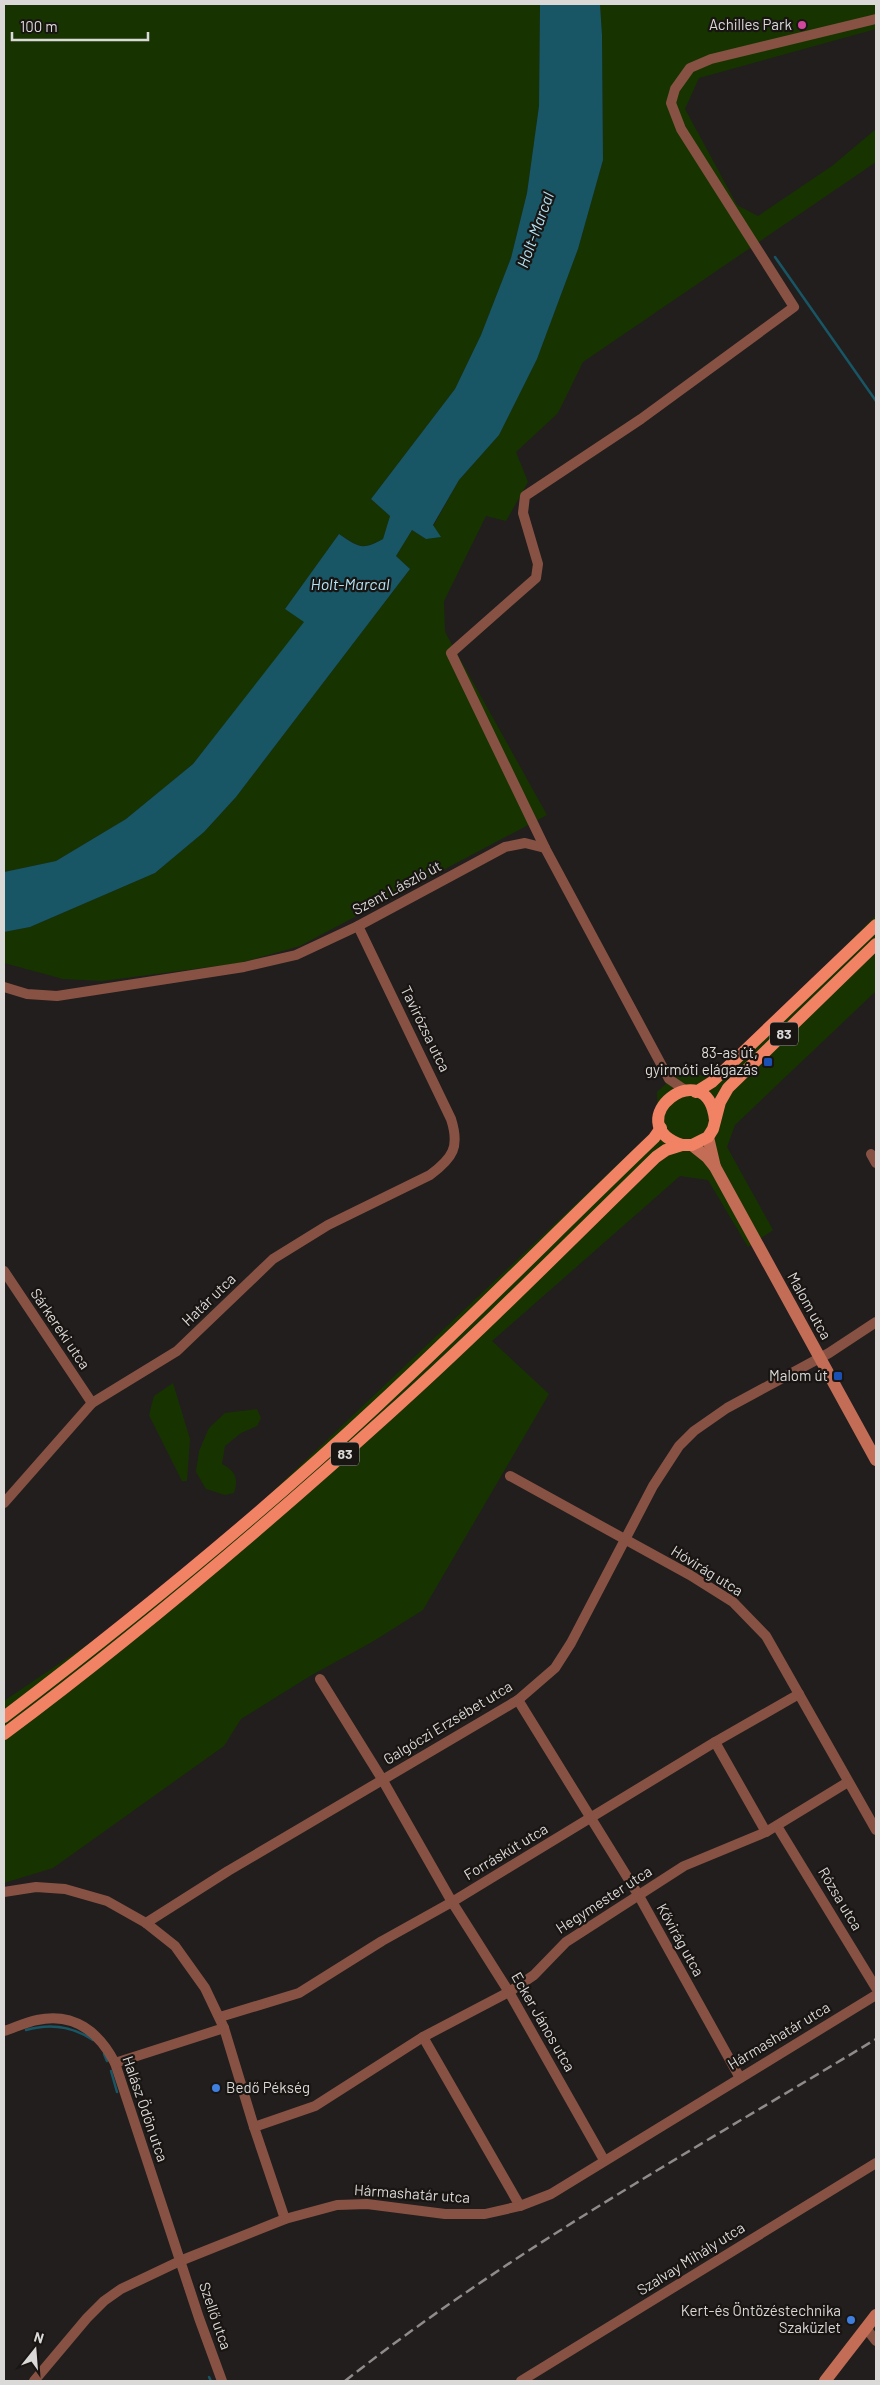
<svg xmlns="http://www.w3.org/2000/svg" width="880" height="2385" font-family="Barlow,sans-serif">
	<rect width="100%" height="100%" fill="#211e1d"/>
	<g fill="#173400">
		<path d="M4,4h536l-1,102 -12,87 -16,65 -30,77 -26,54 -84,110 19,17 -7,23c-24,12 -23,7 -44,-5l-54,75 20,13 -112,142 -67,55 -70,42 -52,11z"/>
		<path d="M600,4h276v25l-177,49 -14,31 52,96 21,11 74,-50 44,-37v33l-293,200 -25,51 -42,39 12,30 -22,39 -20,-5 -42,85 1,31 102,183 -247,131 -60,17 -138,18 -39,-2 -59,-16v-31l26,-5 125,-54 49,-41 32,-35 174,-228 -14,-13 16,-26 14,9 33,-59 40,-45 38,-76 41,-110 25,-89 -1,-125z"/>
		<path d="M876,915v76l-141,134 -8,22 46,83 -25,17 -40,-67 -28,-4 -188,165 57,53 -126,216 -51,32 -62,34 -69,43 -17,27 -171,122 -49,15v-182l96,-65 112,-87 446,-423 -1,-34 23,-21 36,7z"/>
		<path d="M173,1383l17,56 -3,42h-5l-33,-66 5,-19z"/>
		<path d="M257,1409l4,9 -4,8 -16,7 -16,13 -3,18c13,7 17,14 12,29l-9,2 -19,-6 -10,-17 3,-21 10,-23 16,-15z"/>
	</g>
	<path fill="#185565" d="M540,4h60l2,31 1,125 -25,89 -41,110 -38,76 -40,45 -26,45 8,12 -15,2 -14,-9 -16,26 14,13 -174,228 -32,35 -49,41 -125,54 -26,5v-60l52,-11 70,-42 67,-55 111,-142 -19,-13 54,-75c20,13 22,17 44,5l7,-23 -19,-17 84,-110 26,-54 30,-77 16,-65 12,-87z"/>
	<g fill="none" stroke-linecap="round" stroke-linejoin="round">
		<g stroke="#185565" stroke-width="2.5">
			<path d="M775,257l101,144"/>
			<path d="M26,2030c24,-7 46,-4 67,10"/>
			<path d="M104,2054l3,7"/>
			<path d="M111,2071l6,21"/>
			<path d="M209,2377l2,4"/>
		</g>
		<g stroke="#875243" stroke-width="10">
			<path d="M4,987l23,7 30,2 187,-29 52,-12 62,-29 147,-79 20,-4 20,5"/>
			<path d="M685,1090l-16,-11 -124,-231 -94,-195 85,-75 2,-14 -15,-51 2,-17 116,-77 153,-112 -113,-178 -10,-26 4,-14 15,-21 21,-9 165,-40"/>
			<path d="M871,1154l5,9"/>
			<path d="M4,1271l88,132"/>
			<path d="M510,1476l180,99 43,27 33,34 110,194"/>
			<path d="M4,1503l88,-100 85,-52 96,-92 55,-34 102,-50c23,-17 30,-28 21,-56l-93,-193"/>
			<path d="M320,1679l62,100 70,123 57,90 95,168"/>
			<path d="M518,1700l121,196 101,182"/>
			<path d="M715,1742l51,90"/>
			<path d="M777,1826l99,162"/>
			<path d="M4,1892l32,-5 29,2 42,12 39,22 29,23 30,42 19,40 30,99 31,92"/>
			<path d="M146,1923l82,-52 290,-171 37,-32 16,-25 82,-157 26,-40 15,-15 33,-23 102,-55 47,-31"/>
			<path d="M220,2017l79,-24 83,-52 70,-39 263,-160 84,-48"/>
			<path d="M4,2031c10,-3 22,-9 33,-11 37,-8 62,12 78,43l84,255 23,63"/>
			<path d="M423,2037l97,169"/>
			<path d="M115,2063l109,-35"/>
			<path d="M254,2127l61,-21 108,-69 86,-45 25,-17 32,-33 118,-76 82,-34 82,-50"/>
			<path d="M866,2328l10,13"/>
			<path d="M34,2381l53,-63 17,-17 17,-12 59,-28 105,-42 52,-14 30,-1 78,10h40l35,-8 31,-12 325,-199"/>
			<path d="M521,2381l355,-218"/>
		</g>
		<g stroke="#c36d56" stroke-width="12">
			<path d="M708,1137l7,30"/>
			<path d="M692,1145l15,12 8,10 161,293"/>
			<path d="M825,2381l51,-66"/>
		</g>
		<g stroke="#f18264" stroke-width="12">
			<path d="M696,1092l16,-10 164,-157"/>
			<path d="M682,1145c-66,-23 25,-95 33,-25"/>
			<path d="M4,1717c129,-98 255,-201 373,-311 94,-87 184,-179 277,-268l7,-10"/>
			<path d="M4,1734c134,-100 262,-209 387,-322 91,-82 177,-169 265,-255l10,-7 16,-5h10l16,-8 5,-8 7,-27 8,-14 148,-144"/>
		</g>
		<path stroke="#8e8b8a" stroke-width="2.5" stroke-dasharray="10 5" stroke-linecap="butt" d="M345,2381c165,-130 352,-233 531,-342"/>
	</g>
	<circle fill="#d1479c" stroke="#181513" stroke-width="2" cx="802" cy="25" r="5"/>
	<g fill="#1a4fb4" stroke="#181513" stroke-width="2">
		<rect x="763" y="1057" width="10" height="10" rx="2.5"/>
		<rect x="833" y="1371" width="10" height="10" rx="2.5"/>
	</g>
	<g fill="#3f7fe0" stroke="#181513" stroke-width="2">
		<circle cx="216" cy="2088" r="5"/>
		<circle cx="851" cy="2320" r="5"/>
	</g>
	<g text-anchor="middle" stroke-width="4.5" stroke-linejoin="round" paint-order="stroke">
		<g fill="#181513" stroke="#a09e9d" stroke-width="1">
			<rect x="770" y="1022.5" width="28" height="23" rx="4"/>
			<rect x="331" y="1442.5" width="28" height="23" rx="4"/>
		</g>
		<g font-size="14" font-weight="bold" fill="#dbd9d8">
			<text x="784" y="1039">83</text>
			<text x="345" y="1459">83</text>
		</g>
		<g font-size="15" fill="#dbd9d8" stroke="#181513" text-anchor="end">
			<text x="792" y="30">Achilles Park</text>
			<text x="758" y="1058">83-as út,<tspan x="758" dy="17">gyirmóti elágazás</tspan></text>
			<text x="828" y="1381">Malom út</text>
			<text x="226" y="2093" text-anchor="start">Bedő Pékség</text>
			<text x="841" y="2316">Kert-és Öntözéstechnika<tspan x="841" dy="17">Szaküzlet</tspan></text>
		</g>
		<g font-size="15" fill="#dbd9d8" stroke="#181513">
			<text transform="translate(397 888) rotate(-28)" y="5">Szent László út</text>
			<text transform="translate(425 1029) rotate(64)" y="5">Tavirózsa utca</text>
			<text transform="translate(209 1300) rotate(-44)" y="5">Határ utca</text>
			<text transform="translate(809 1306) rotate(61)" y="5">Malom utca</text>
			<text transform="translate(60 1329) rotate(56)" y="5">Sárkereki utca</text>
			<text transform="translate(707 1571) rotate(32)" y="5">Hóvirág utca</text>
			<text transform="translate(448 1723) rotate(-31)" y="5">Galgóczi Erzsébet utca</text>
			<text transform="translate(506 1852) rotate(-31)" y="5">Forráskút utca</text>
			<text transform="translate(840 1899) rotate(59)" y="5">Rózsa utca</text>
			<text transform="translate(604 1900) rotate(-33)" y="5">Hegymester utca</text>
			<text transform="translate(680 1940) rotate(61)" y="5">Kővirág utca</text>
			<text transform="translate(543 2022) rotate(60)" y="5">Ecker János utca</text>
			<text transform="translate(779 2036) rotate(-31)" y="5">Hármashatár utca</text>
			<text transform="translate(145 2109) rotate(71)" y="5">Halász Ödön utca</text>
			<text transform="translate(412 2194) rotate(4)" y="5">Hármashatár utca</text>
			<text transform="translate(691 2259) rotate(-32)" y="5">Szalvay Mihály utca</text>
			<text transform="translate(215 2316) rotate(71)" y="5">Szellő utca</text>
		</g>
		<g font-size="16" font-style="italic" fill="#b2e3f4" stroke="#181513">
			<text transform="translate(535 230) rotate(-70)" y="6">Holt-Marcal</text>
			<text x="350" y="590">Holt-Marcal</text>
		</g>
	</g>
	<rect width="880" height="2385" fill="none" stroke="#dbd9d8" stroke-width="10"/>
	<g transform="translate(35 2350) rotate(17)" stroke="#181513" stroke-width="4" paint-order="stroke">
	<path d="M0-4L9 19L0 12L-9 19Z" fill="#dbd9d8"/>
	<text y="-8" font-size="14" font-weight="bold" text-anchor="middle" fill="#dbd9d8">N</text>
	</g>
	<path d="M12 32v8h136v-8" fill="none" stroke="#dbd9d8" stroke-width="2.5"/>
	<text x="20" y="32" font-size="15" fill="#dbd9d8" stroke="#181513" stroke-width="4" paint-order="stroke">100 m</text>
</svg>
